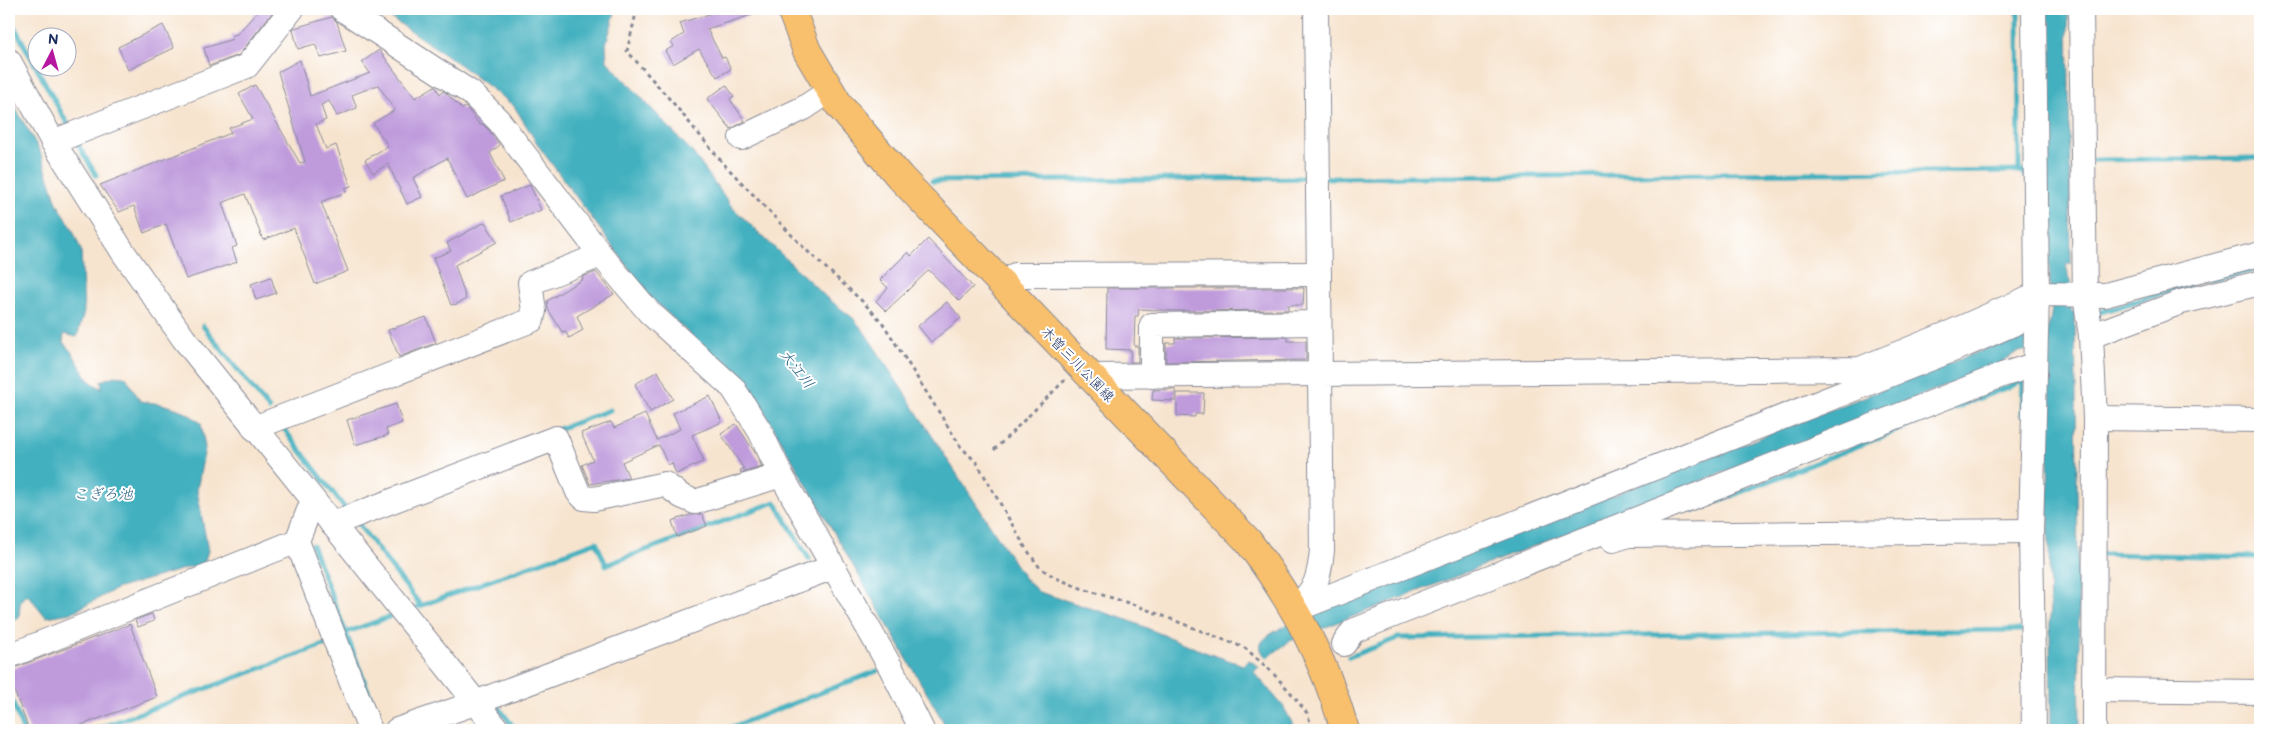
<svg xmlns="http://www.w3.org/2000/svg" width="2269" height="739" font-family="'Balsamiq Sans','Klee One',sans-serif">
	<rect width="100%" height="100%" fill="#fff"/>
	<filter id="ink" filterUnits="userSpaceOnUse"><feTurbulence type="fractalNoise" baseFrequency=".02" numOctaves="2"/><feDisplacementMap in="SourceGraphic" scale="10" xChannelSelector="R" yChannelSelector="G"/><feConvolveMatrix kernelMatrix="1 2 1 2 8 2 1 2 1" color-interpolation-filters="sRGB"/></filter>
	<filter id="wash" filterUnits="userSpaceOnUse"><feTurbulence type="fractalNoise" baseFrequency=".0096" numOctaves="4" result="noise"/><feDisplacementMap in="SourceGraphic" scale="20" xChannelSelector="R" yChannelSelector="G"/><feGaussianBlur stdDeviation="1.12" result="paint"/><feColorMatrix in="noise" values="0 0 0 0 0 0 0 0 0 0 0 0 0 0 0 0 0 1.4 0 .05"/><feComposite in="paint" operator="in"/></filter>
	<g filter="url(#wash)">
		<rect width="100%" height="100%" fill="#f7e4cf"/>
		<g fill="#42b0bf" stroke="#2e708e">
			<path d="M378,9h238l-10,35 1,17 86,92 39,54 95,91 26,20 13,16 159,245 14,13 86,27 82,34 36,12 7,-5 9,7 -5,5 29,34 13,24h-348l-183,-317 -24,-30 -91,-86 -110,-149 -26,-42 -62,-47z"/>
			<path d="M2046,9h22l3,254 -5,2 6,24 -1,22 4,2 5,417h-29l-4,-380c-24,0 -29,-1 -48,15l-709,276 -23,17c-4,-4 -8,-9 -6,-14 4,-12 44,-26 55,-32l680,-267 13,-2 38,-13 5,-14 -3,-50z"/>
			<path d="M9,96l31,55 17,52 15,25 9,22 3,62 -7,25 -13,-3 -1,8 10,12 15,26 14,9 -1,-8 13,-5 12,1 14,24c28,4 39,5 61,22l4,25 -8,42 11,61 -4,12 -88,26 -45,24 -25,4 -17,-21h-5l-4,8 -1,13 -10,5z"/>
		</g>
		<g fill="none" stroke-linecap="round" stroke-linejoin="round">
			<g stroke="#42b0bf" stroke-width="5">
				<path d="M2018,9l1,162"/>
				<path d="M9,17l60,110"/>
				<path d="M80,142l-3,1 19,32"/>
				<path d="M2093,160l167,-2"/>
				<path d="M1325,178l700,-7v5"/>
				<path d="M932,181l378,-3"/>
				<path d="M2207,280l53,-11"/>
				<path d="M2094,314l98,-30"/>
				<path d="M203,326l66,83"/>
				<path d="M281,425l66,86"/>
				<path d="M556,430l54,-20"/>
				<path d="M1693,511l330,-130 -1,35"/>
				<path d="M356,521l65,85"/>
				<path d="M312,545l60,156"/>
				<path d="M2102,554l158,3"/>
				<path d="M417,607l179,-65 10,23 169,-63 34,57"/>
				<path d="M345,633l44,-16"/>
				<path d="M1349,657l49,-19 624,-8"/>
				<path d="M9,693l14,37"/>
				<path d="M498,707l18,23"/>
				<path d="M94,730l235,-87"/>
				<path d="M724,730l153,-59"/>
			</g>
		</g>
		<g id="blocks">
			<g fill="#bf9bdc">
				<path d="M260,9h15l-36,46 -30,11 -5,-18 29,-9 -2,-3 6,-2z"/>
				<path d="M708,9h52l1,3 -54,17 15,29 3,-1 6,12 -14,8 -18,-28 -26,15 -8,-13 9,-5 -3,-4 13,-8 -4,-11 29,-9z"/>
				<path d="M332,17l5,5 9,29 -25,7 -6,-14 -17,5 -5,-19 1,-2z"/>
				<path d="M163,25l11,23 -46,22 -10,-23z"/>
				<path d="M379,50l36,48 20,-12 5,8 3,-3 3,2 16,16 4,-2 14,18 2,-1 7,6 11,15 -10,8 14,28 -37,18 -20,-41 -34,20 9,19 -15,7 -19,-40 -15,9 -8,-13 23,-14 -15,-23 22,-13 -17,-25 -26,10 5,13 -20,8 -8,-15 -8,4 5,15 -10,4 10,25 10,-4 15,41 -6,2 1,4 -25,10 27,69 -33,13 -21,-56 -31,12 -18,-46 -23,9 15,43 -5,2 5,14 -51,17 -20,-55 -22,9 -10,-27 -15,6 -19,-27 131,-52 -2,-5 24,-9 -14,-25 16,-9 45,78 5,-1 -27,-90 22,-12 10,36 60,-23 -8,-11z"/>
				<path d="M726,85l8,11 -4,3 15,22 -14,8 -24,-30z"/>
				<path d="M530,185l11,25 -30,12 -10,-26z"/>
				<path d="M485,222l12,20 -42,23 11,34 -11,6 -1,-1 -3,1 -18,-47 18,-7 -4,-8z"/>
				<path d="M928,239l45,48 -14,14 -30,-31 -43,41 -10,-10 12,-13 -8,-8 28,-28 3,4z"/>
				<path d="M596,272l18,22 -37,22 6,14 -14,8 -4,-7 -3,1 -14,-23 -1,-8 36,-22 -1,-2z"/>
				<path d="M271,277l5,16 -20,7 -5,-16z"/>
				<path d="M1107,288h197l-1,17h-15v5l-113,1 -36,-2 -1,7h-3l-1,30h4v16h-8l1,-12 -25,-1z"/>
				<path d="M947,302l14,16 -30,24 -13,-16z"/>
				<path d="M426,317l10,26 -37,14 -11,-27z"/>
				<path d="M1288,337v4h18v19l-140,2v-19h9v-5z"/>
				<path d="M658,371l15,28 -23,13 -15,-28z"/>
				<path d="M1175,389v12l-23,-1 1,-10z"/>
				<path d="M1177,393h27l-1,21h-8v3l-18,-1z"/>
				<path d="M710,396l12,26 -30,13 12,26 -28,13 -4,-11 -4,2 -9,-20 -37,17 7,16 -39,6 -8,-19 11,-5 -12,-27 30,-11 3,6 31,-14 12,26 23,-11 -7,-16z"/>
				<path d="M396,404l6,19 -16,6 2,6 -33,10 -8,-25z"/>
				<path d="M736,424l18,27 8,16 -21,6 -1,-3 4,-1 -23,-35z"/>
				<path d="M702,514l5,12 -30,11 -5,-16 18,-6z"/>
				<path d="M152,614l2,7 -16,6 -3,-7z"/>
				<path d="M130,624l27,73 -89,33h-39l-20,-53v-7z"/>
			</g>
		</g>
	</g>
	<g filter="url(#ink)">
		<use href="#blocks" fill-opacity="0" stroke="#898a96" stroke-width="1"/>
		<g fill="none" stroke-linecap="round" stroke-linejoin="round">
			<g stroke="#898a96" stroke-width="26">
				<g id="minor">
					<path d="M342,9l129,84 28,28 102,134 48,57 84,76 27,43 21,44 110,193 31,62"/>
					<path d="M2081,9l4,286 6,41 4,82 -1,312"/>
					<path d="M9,61l44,81 70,110 61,87 314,391"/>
					<path d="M741,138l63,-30 27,-18"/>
					<path d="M53,142l194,-76 45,-57"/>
					<path d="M1003,285l12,-10 304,-1"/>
					<path d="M2091,336l90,-34 79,-19"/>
					<path d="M1090,376l230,-2 -4,-365"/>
					<path d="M1152,376v-51l167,-2"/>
					<path d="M2095,418l165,2"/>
					<path d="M254,428l278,-108 2,-9 -4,-28 71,-28"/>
					<path d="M313,500l-16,41 73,189"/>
					<path d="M332,524l224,-86 22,54 6,6 10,1 71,-15 16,12 14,6 86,-27"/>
					<path d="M1613,540l15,-5 403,-4"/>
					<path d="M1300,608l665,-263 71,-31"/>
					<path d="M1294,610c22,-22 25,-29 28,-60l-2,-176 540,-5 92,-37 85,-38 -3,-285"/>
					<path d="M1344,644l9,-13 649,-256 32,-10"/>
					<path d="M9,656l288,-115"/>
					<path d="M2094,690l166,2"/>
					<path d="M397,730l78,-27 358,-136"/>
					<path d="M2034,730l-3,-199 6,-237 68,1 155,-41"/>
				</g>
			</g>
			<g stroke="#898a96" stroke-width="30">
				<path id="major" d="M791,9l16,42 32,54 61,72 348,364c46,62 75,115 97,189"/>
			</g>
			<g stroke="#898a96" stroke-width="3" stroke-dasharray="4 4" stroke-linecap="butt">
				<path d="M637,9l-10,42 47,53 48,58 82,86 58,53 20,21 79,125 16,16 48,84 15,21 16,10 27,11 52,16 110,43 25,22 21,23 16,20 6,17"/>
				<path d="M994,450l71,-70"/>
			</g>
			<use href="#minor" stroke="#fff" stroke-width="24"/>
			<use href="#major" stroke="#f8bf6c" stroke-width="28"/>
		</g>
	</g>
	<g text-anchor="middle" stroke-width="4" stroke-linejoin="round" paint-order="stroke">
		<g font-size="14" fill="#1b2f5e" stroke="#fff">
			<text transform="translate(1078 364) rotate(46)" y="5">木曽三川公園線</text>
		</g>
		<g font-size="15" font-style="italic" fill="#2b6385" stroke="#fff">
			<text transform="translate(797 369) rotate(52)" y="5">大江川</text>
			<text x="103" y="499">こぎろ池</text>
		</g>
	</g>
	<rect width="2269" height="739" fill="none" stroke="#fff" stroke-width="30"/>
	<g transform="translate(52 52) rotate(6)"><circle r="24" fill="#ffffff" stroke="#a4acbf"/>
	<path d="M0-4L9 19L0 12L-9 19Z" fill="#b5179e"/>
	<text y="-8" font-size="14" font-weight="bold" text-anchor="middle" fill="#1b2f5e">N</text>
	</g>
</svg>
